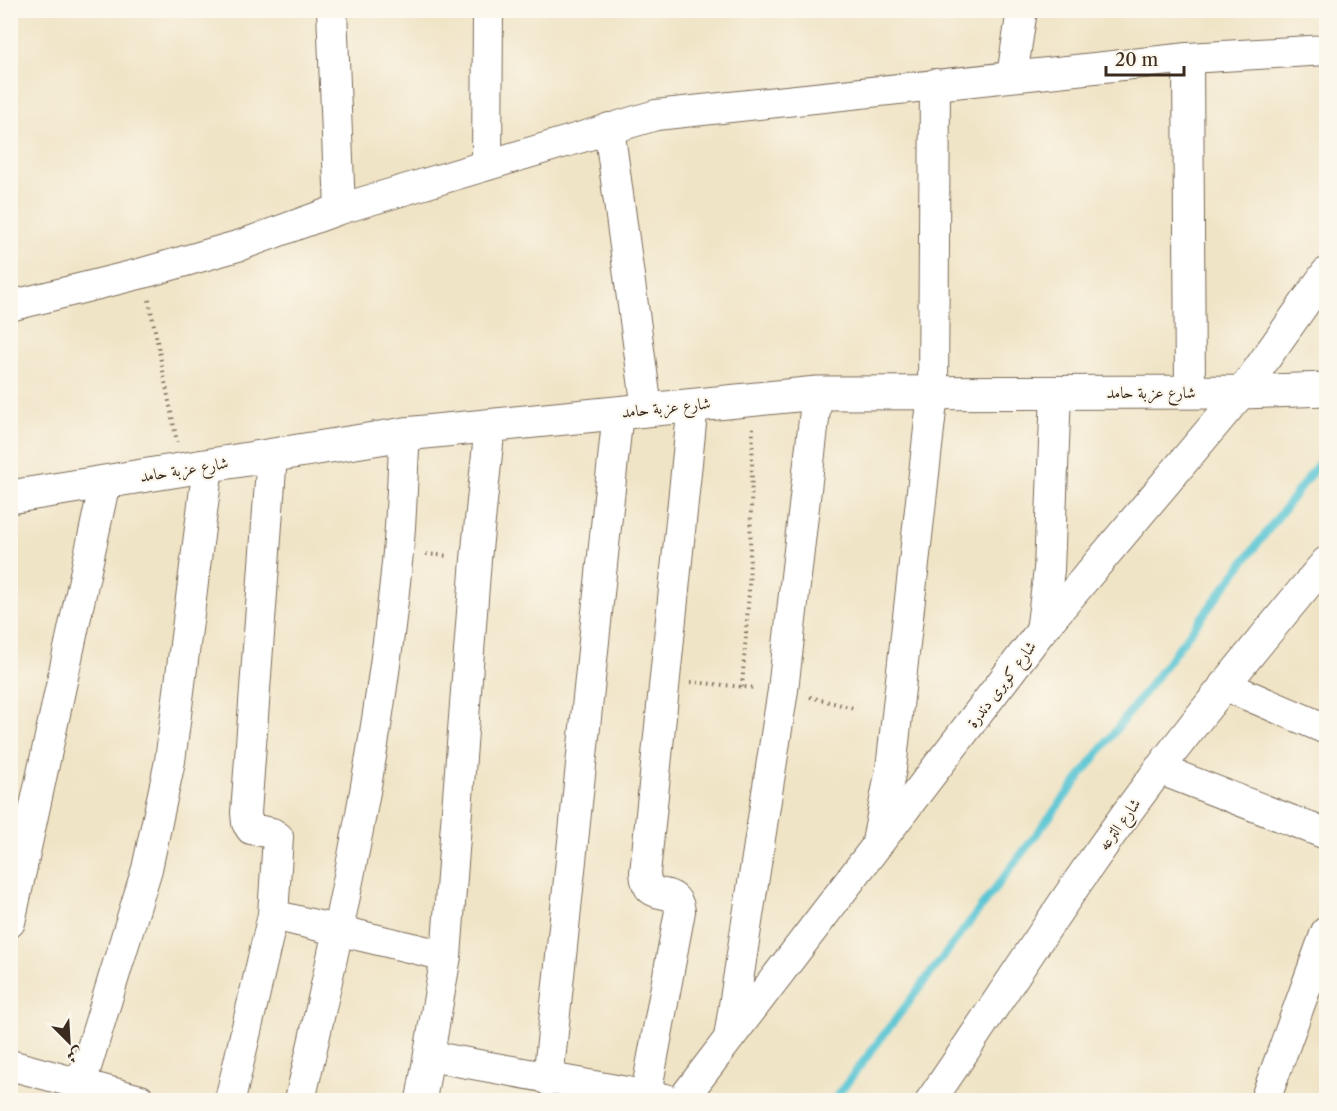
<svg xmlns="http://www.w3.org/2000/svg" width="1337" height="1111" font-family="'Libre Caslon Text',Amiri,serif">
	<rect width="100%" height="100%" fill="#fbf7ec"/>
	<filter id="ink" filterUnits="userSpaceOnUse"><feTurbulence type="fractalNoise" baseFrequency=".0167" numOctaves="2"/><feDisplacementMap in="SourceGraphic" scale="12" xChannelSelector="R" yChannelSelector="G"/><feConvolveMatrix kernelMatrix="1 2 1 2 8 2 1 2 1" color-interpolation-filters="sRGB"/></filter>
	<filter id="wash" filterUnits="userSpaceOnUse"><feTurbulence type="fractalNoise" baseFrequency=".008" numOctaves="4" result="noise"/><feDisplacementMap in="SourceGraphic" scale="24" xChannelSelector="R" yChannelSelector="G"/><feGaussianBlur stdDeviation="1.35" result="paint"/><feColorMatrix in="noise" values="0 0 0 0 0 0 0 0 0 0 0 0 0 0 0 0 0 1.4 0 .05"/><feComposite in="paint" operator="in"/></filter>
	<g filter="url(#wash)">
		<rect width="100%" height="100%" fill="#f0e4c6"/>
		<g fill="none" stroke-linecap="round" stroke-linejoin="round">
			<path stroke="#5bc6d4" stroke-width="8" d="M834,1100l492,-646"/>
		</g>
	</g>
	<g filter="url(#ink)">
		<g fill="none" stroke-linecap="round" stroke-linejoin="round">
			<g stroke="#7a6b59" stroke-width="32">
				<g id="minor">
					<path d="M332,10l8,199"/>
					<path d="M1188,58l2,333"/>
					<path d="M1012,76l10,-66"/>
					<path d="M609,128l38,281"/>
					<path d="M487,165l1,-155"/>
					<path d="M10,306l133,-33 98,-28 99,-36 316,-94 532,-57 138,-8"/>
					<path d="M272,455l-26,358 1,10 4,6 21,4 6,4 -5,78"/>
					<path d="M1041,631l8,-61 7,-178"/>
					<path d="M1224,685l102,44"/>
					<path d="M1159,769l167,65"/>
					<path d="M877,842l14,-73 42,-376 2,-309"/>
					<path d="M10,922l95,-440"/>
					<path d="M729,1038l54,-348 34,-297"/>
					<path d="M429,1056l236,43"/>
					<path d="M10,1065l130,35"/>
					<path d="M548,1080l70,-668"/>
					<path d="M646,1094l34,-183c-4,-29 -33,-5 -35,-38l48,-469"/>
					<path d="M76,1100l71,-231 23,-108 38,-295"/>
					<path d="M230,1100l43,-185 173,41"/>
					<path d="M300,1100c42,-180 81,-363 98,-548 4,-39 4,-79 7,-118"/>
					<path d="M421,1100l25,-144 30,-397 14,-134"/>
					<path d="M682,1100l359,-469 201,-239 84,-119"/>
					<path d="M931,1100c54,-78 105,-159 160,-237 73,-105 153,-203 235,-301"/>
					<path d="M1265,1100l61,-168"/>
				</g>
			</g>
			<g stroke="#7a6b59" stroke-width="35">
				<path id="tertiary" d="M10,497l395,-63 412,-41 425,-1 84,-3"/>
			</g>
			<g stroke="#7a6b59" stroke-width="4" stroke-dasharray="1.5 4.5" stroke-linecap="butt">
				<path d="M149,300l28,142"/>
				<path d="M426,554l23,2"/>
				<path d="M691,682l64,6"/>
				<path d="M742,687l7,-95 4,-165"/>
				<path d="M810,697l43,11"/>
			</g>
			<use href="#minor" stroke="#fff" stroke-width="30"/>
			<use href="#tertiary" stroke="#fff" stroke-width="33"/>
		</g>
	</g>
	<g text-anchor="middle" stroke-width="4.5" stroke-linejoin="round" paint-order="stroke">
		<g font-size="16" fill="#3b2a1e" stroke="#fbf7ec">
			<text x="1151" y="398">شارع عزبة حامد</text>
			<text transform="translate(666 407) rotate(-6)" y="6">شارع عزبة حامد</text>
			<text transform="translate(184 469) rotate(-9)" y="6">شارع عزبة حامد</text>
			<text transform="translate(1001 684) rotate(-53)" y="6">شارع كوبرى دندرة</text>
			<text transform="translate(1119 824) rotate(-54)" y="6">شارع الترعه</text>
		</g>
	</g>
	<rect width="1337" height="1111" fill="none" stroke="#fbf7ec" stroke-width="36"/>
	<g transform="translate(69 1042) rotate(156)" stroke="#fbf7ec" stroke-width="4.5" paint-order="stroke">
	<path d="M0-4.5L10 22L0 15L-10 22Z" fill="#3b2a1e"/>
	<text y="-9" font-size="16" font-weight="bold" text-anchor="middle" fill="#3b2a1e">ش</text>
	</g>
	<path d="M1106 66v9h78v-9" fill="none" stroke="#3b2a1e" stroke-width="3"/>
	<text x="1115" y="66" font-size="18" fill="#3b2a1e" stroke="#fbf7ec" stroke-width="4.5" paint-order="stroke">20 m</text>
</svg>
